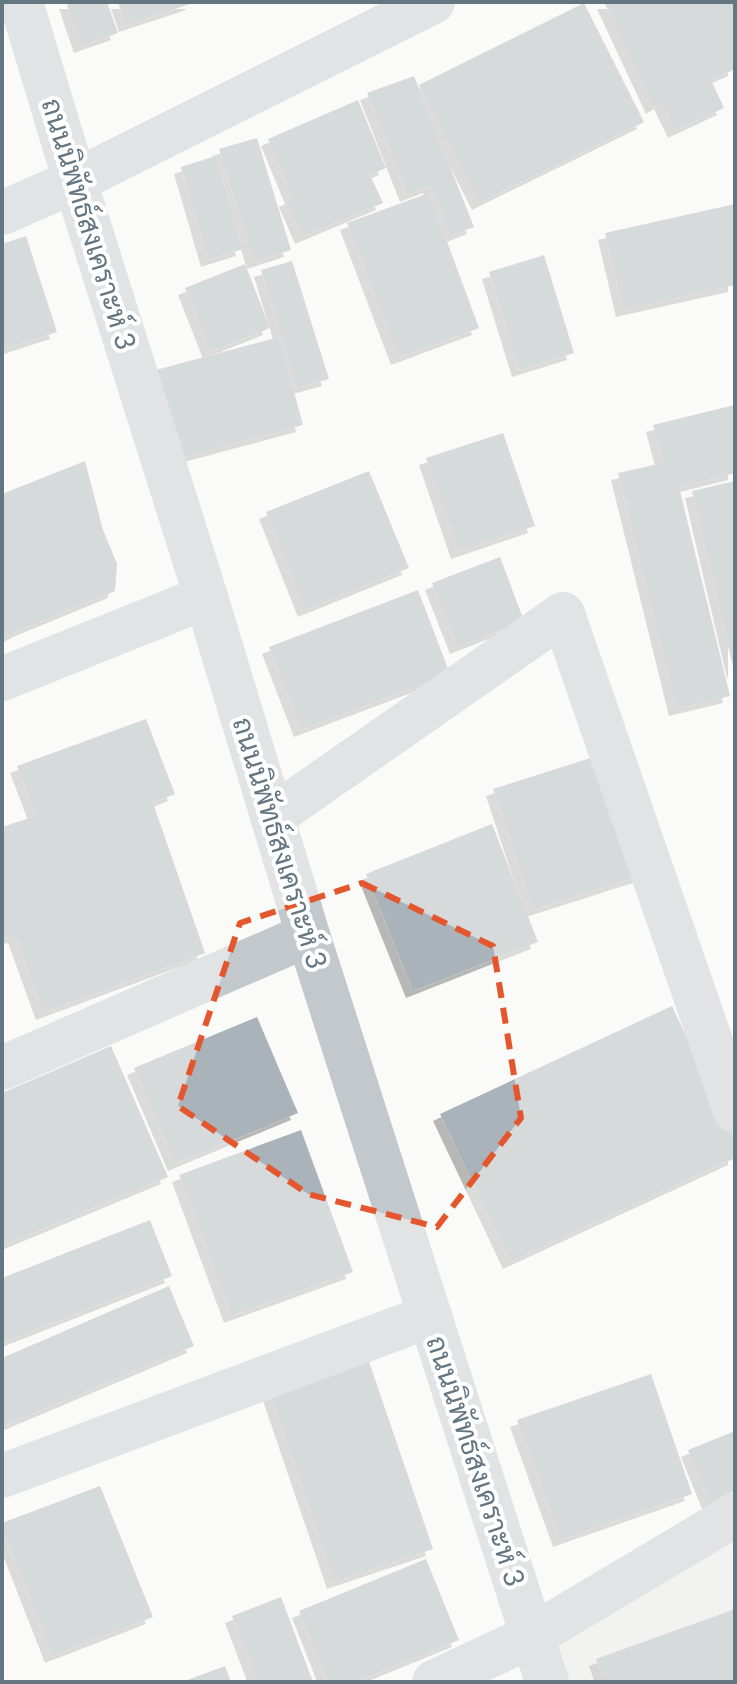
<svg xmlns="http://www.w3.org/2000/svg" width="737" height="1684" font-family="Lato,Sarabun,sans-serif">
	<defs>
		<filter id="shadow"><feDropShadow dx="-7" dy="7" stdDeviation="0" flood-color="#0004"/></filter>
	</defs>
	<rect width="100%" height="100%" fill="#fafaf8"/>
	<path fill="#e8e9e9" d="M735,1539v143h-194l-11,-35z"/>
	<g fill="#aab3b9" filter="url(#shadow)">
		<path d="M66,2h41l11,31 -37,13z"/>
		<path d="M118,2h75v1l-67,22z"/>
		<path d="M604,2h131v67l-24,11 13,28 -49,23 -14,-29 -8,5z"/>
		<path d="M584,3l60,119 -165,81 -60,-118z"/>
		<path d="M414,76l60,151 -23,9 -21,-50 -23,9 -40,-102z"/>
		<path d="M358,100l28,68 -16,7 13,28 -81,34 -16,-37 6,-3 -24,-58z"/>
		<path d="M257,138l34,112 -37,12 -35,-113z"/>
		<path d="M216,156l27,93 -35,11 -27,-93z"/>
		<path d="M429,193l50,135 -81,30 -51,-135z"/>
		<path d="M735,204v81l-112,25 -18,-77z"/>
		<path d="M26,236l31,96 -55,18v-106z"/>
		<path d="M544,255l30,98 -55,17 -30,-98z"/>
		<path d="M292,261l37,118 -32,9 -36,-118z"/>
		<path d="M245,264l25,64 -60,24 -25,-64z"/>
		<path d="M279,337l24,88 -138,37 -24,-88z"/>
		<path d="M735,405v68l-56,14 51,209 -54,13 -58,-236 45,-10 -10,-38z"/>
		<path d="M503,433l32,93 -77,26 -32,-94z"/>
		<path d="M85,461l18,69 14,34 -2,27 -95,39 -18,10v-146z"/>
		<path d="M369,471l40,97 -104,42 -39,-98z"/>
		<path d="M735,481v190h-1l-42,-180z"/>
		<path d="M500,557l24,64 -67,26 -25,-64z"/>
		<path d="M418,590l32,84 -149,56 -32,-83z"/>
		<path d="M146,719l29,75 -22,9 52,150 -162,60 -28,-77 -13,3v-112l34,-11 -19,-50z"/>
		<path d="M606,753l40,121 -113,36 -40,-121z"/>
		<path d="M492,824l46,118 -125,49 -47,-117z"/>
		<path d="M672,1006l63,134v18l-225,104 -70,-148z"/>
		<path d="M257,1017l41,96 -123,51 -41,-96z"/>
		<path d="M111,1046l57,131 -166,69v-153z"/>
		<path d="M301,1130l52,142 -122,44 -52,-141z"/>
		<path d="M150,1220l22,56 -170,67v-65z"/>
		<path d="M169,1286l25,60 -192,81v-69z"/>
		<path d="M364,1347l69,202 -99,33 -69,-203z"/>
		<path d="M651,1374l41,120 -132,46 -43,-120z"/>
		<path d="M735,1431v60l-26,11 -21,-52z"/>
		<path d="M100,1486l53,131 -101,39 -50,-128v-5z"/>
		<path d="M426,1559l33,81 -103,42h-29l-28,-71z"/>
		<path d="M281,1597l32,85h-56l-25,-66z"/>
		<path d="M735,1609v73h-131l-8,-23z"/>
		<path d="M225,1666l6,16h-49z"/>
	</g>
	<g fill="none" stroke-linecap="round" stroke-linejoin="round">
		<g stroke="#c3c8cc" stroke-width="44">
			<path d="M2,679l204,-82"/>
			<path d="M272,817l291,-203 172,497"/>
			<path d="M2,1068l306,-133"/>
			<path d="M2,1476l428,-160"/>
			<path d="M532,1636l203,-121"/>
		</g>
		<g stroke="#c3c8cc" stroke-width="44">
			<path d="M21,2l54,179 131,416 102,338 239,747"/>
			<path d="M2,213l73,-32 358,-179"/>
			<path d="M434,1682l98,-46"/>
		</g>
	</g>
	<path d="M0 0H737V1684H0ZM362,883l131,63 28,172 -84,109 -129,-33 -130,-88 62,-183z" fill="#fafaf8" fill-opacity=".55" fill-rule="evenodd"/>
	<path fill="none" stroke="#e4572e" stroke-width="6" stroke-dasharray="16 10" stroke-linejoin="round" d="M362,883l131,63 28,172 -84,109 -129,-33 -130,-88 62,-183z"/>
	<g text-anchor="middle" stroke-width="8" stroke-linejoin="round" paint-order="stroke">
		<g font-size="28" fill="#657683" stroke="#fff">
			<text transform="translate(89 224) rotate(73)" y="10">ถนนนิพัทธ์สงเคราะห์ 3</text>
			<text transform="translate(280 843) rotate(73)" y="10">ถนนนิพัทธ์สงเคราะห์ 3</text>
			<text transform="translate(476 1461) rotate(72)" y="10">ถนนนิพัทธ์สงเคราะห์ 3</text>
		</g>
	</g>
	<rect width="737" height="1684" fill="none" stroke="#657683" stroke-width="8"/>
</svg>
